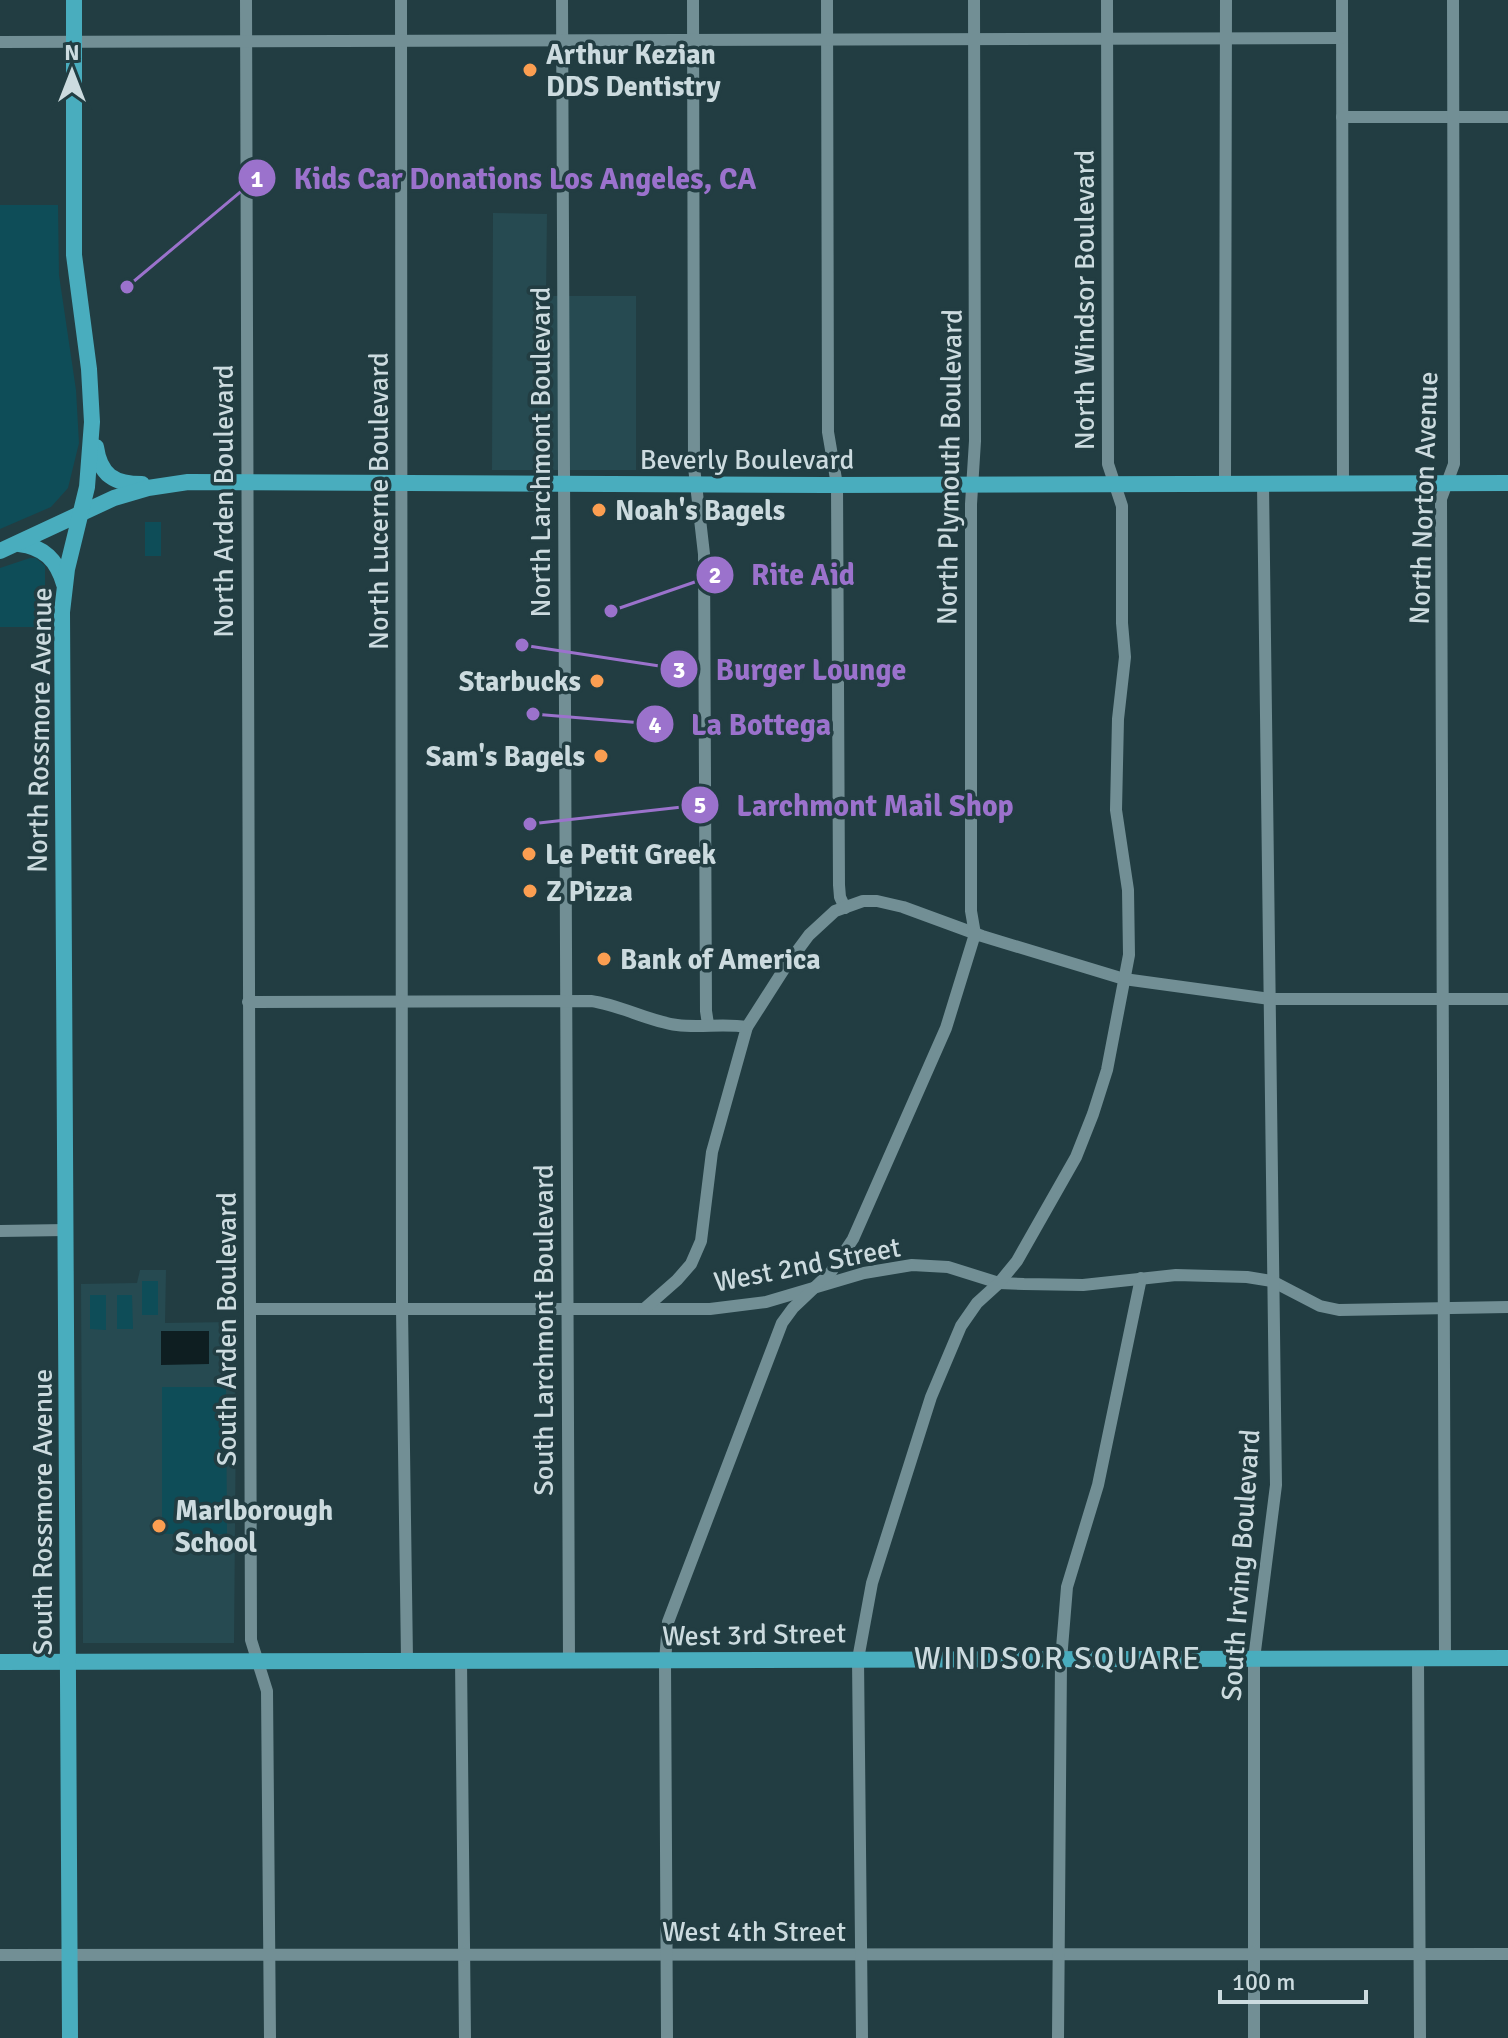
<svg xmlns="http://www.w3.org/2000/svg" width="1508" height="2038" font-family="Signika,sans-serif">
	<rect width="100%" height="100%" fill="#223d42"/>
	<g fill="#264a51">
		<path d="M493,213l54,1 -1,82h90v174h-144z"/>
		<path d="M140,1270h26l-1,53 67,-1 4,87 -2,234h-151l-2,-359 56,-1z"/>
	</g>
	<g fill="#0e4d58">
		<path d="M0,205h58l1,70 17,115 3,53 -11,45 -17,19 -51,22z"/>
		<rect x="145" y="522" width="16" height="34"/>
		<path d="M30,558h6l9,8v61h-45v-59z"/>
		<rect x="142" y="1281" width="16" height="34"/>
		<path d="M90,1295h16v35l-16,-1z"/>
		<path d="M117,1295h15l1,34h-16z"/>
		<path d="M162,1387h64l1,147h-65z"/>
	</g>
	<path fill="#0e1e21" d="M161,1331h48v33l-48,1z"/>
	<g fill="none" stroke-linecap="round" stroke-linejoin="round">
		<g stroke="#728f95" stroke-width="12">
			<path d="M246,0l5,1640 16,51 3,347"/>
			<path d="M401,0l1,1309 5,350"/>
			<path d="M562,0l7,1660"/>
			<path d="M693,0l1,467 10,87 2,457 2,13"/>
			<path d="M827,0l1,432 9,53 2,400 1,12 5,11"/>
			<path d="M1342,0l1,483"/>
			<path d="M0,42l1342,-4"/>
			<path d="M1342,117h166"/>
			<path d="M1225,484l1,-484"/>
			<path d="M248,1002l343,-1c30,4 56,20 86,24 24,3 47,-2 70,2"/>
			<path d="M0,1231l66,-1"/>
			<path d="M250,1309h460l56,-7 98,-29 48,-8 36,2 51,16 25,1 59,1 93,-10 71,2 25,4 48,25 19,4 169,-3"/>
			<path d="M644,1309l33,-29 14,-16 10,-23 11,-89 35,-125 39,-61 23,-31 26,-24 28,-10h14l26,6 79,29 142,43 146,20h238"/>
			<path d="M1418,1659l2,379"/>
			<path d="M1445,1659l-4,-1160 13,-35 -1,-464"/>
			<path d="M461,1660l4,378"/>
			<path d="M0,1955l1508,-1"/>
			<path d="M667,2038l-2,-376 3,-40 114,-299 11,-15 38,-36 22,-33 93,-211 29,-94 -4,-23v-407l4,-63 -1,-441"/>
			<path d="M862,2038l-4,-379 14,-76 59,-186 30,-71 16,-23 22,-20 18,-22 59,-104 17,-43 14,-44 22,-115 -1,-65 -12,-80 2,-91 7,-62 -3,-34v-117l-14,-42 -1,-464"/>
			<path d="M1058,2038l3,-378 6,-73 31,-102 43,-207"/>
			<path d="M1254,2038v-379l22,-174 -13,-1001"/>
		</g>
		<g stroke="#49adbe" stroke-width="16">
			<path d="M96,447c4,28 18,37 46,37"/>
			<path d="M19,544c25,3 38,16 45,40"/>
			<path d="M0,551l114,-53 34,-10 40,-6 638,3 682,-2"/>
			<path d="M0,1662l1508,-4"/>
			<path d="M70,2038l-8,-1426 5,-43 20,-82 5,-65 -3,-53 -15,-114v-255"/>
		</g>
	</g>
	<g fill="#fb9e51" stroke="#223d42" stroke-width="3">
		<circle cx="530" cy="70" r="8"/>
		<circle cx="599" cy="510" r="8"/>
		<circle cx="597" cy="681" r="8"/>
		<circle cx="601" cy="756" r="8"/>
		<circle cx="529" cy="854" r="8"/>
		<circle cx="530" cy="891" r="8"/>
		<circle cx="604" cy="959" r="8"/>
		<circle cx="159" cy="1526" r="8"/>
	</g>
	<g text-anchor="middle" stroke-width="7" stroke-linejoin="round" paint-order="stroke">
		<g font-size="28" font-weight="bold" fill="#ccdbdf" stroke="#223d42" text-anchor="start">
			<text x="546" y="64">Arthur Kezian<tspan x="546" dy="32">DDS Dentistry</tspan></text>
			<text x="615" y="520">Noah's Bagels</text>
			<text x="581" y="691" text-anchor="end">Starbucks</text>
			<text x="585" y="766" text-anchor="end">Sam's Bagels</text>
			<text x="545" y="864">Le Petit Greek</text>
			<text x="546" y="901">Z Pizza</text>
			<text x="620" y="969">Bank of America</text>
			<text x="175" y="1520">Marlborough<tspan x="175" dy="32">School</tspan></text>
		</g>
		<g font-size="28" fill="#ccdbdf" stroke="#223d42">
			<text transform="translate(1084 300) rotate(-90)" y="10">North Windsor Boulevard</text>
			<text transform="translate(540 452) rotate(-90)" y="10">North Larchmont Boulevard</text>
			<text x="747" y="469">Beverly Boulevard</text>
			<text transform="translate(949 467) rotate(-89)" y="10">North Plymouth Boulevard</text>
			<text transform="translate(1423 498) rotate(-88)" y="10">North Norton Avenue</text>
			<text transform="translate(223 501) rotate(-90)" y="10">North Arden Boulevard</text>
			<text transform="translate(378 501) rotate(-90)" y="10">North Lucerne Boulevard</text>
			<text transform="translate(39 730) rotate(-89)" y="10">North Rossmore Avenue</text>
			<text transform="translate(807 1264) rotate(-11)" y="10">West 2nd Street</text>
			<text transform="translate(226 1329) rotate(-90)" y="10">South Arden Boulevard</text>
			<text transform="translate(543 1330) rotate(-90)" y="10">South Larchmont Boulevard</text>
			<text transform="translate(42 1512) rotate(-90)" y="10">South Rossmore Avenue</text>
			<text transform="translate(1240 1565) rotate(-86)" y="10">South Irving Boulevard</text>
			<text transform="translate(754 1634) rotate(-1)" y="10">West 3rd Street</text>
			<text x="754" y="1941">West 4th Street</text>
		</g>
		<g font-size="32" letter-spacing="2" fill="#ccdbdf" stroke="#223d42">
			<text x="1058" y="1669">WINDSOR SQUARE</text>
		</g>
	</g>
	<path fill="none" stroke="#9b72cc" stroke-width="3" d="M127 287L257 178M611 611L715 575M522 645L679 669M533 714L655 724M530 824L700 805"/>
	<g fill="#9b72cc" stroke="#223d42" stroke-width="3">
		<circle cx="127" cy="287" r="8"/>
		<circle cx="611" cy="611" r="8"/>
		<circle cx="522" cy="645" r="8"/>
		<circle cx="533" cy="714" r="8"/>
		<circle cx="530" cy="824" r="8"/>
		<circle cx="257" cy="178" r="20"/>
		<circle cx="715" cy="575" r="20"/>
		<circle cx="679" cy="669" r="20"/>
		<circle cx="655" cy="724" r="20"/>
		<circle cx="700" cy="805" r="20"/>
	</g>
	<g font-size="24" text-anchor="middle" font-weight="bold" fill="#fff">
		<text x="257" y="187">1</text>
		<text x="715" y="583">2</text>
		<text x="679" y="678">3</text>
		<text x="655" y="733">4</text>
		<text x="700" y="813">5</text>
	</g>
	<g font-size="30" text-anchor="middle" font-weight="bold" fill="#9b72cc" stroke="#223d42" stroke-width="7" stroke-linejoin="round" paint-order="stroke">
		<text x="525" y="189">Kids Car Donations Los Angeles, CA</text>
		<text x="803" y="585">Rite Aid</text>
		<text x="811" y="680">Burger Lounge</text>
		<text x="761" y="735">La Bottega</text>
		<text x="875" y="816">Larchmont Mail Shop</text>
	</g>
	<g transform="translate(72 72)" stroke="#223d42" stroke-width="6" paint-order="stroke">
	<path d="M0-6L14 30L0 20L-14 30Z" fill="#ccdbdf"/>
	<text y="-12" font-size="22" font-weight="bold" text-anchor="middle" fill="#ccdbdf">N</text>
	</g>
	<path d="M1220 1990v12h146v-12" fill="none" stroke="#ccdbdf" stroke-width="4"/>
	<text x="1232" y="1990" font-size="24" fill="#ccdbdf" stroke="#223d42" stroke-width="6" paint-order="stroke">100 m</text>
</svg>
